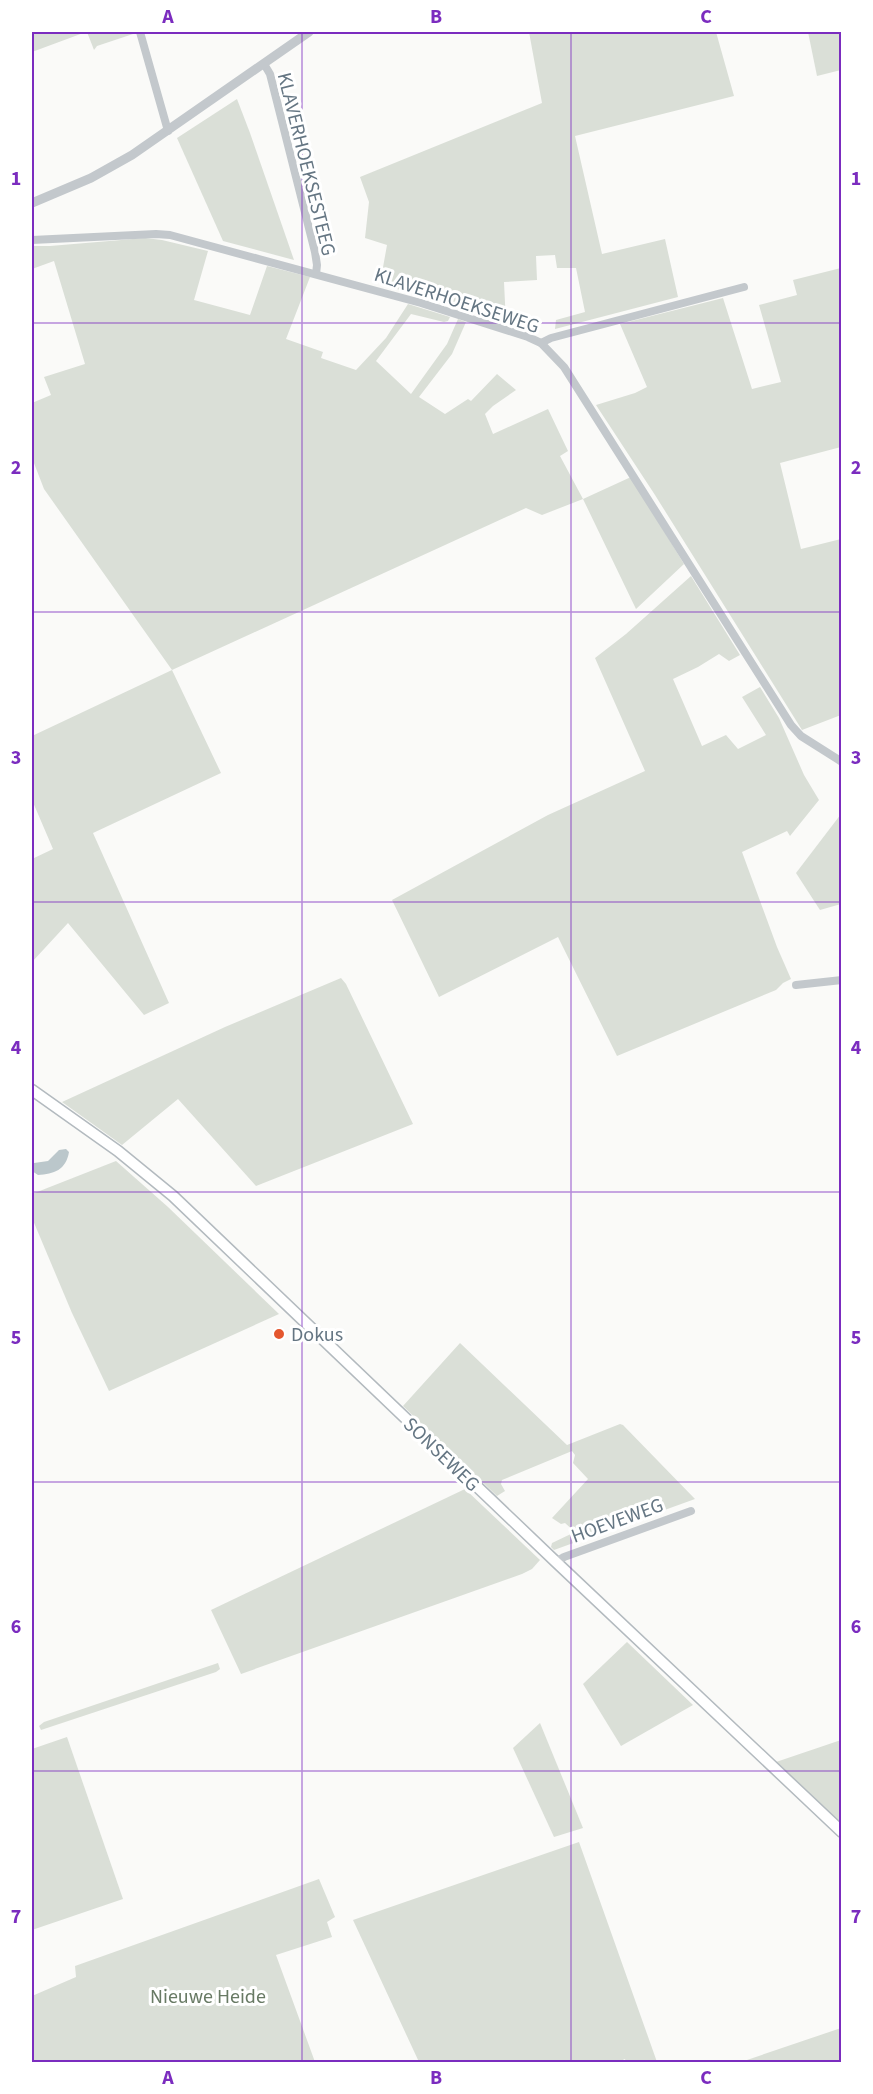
<svg xmlns="http://www.w3.org/2000/svg" width="873" height="2094" font-family="'Source Sans 3',sans-serif">
	<rect width="100%" height="100%" fill="#fafaf8"/>
	<g fill="#dadfd7">
		<path d="M32,32h54l-54,20z"/>
		<path d="M87,32h45l1,2 -36,12 -3,4z"/>
		<path d="M529,32h187l18,64 -159,40 27,118 63,-15 13,58 -123,32 1,-9 29,-8 -9,-44h-19l-2,-13 -19,1 1,24 -33,2 2,42 -47,-17 -79,-23 7,-39 -22,-7 4,-36 -9,-25 182,-74z"/>
		<path d="M808,32h33v38l-24,6z"/>
		<path d="M237,99l13,34 44,127 -71,-19 -46,-103z"/>
		<path d="M145,238l17,2 46,11 -14,49 56,15 17,-49 43,11 -24,62 37,13 -2,6 35,12 30,-32 22,-34 42,13 -2,4 -4,1 -33,-8 -35,47 35,33 36,-50 11,-25 8,3 -14,32 -33,43 26,17 23,-15 3,2 26,-27 19,16 -23,16 -8,8 8,20 55,-25 20,42 -8,5 23,43 48,-22 53,87 -48,45 -53,-110 -41,16 -16,-7 -354,162 49,103 -128,60 76,170 -25,12 -76,-92 -36,39v-103l21,-10 -21,-49v-64l140,-66 -128,-181 -12,-31v-55l19,-8 -7,-18 41,-13 -31,-103 -22,8v-23h18z"/>
		<path d="M841,268v179l-61,16 21,86 40,-10v176l-39,15 -147,-235 -59,-90 39,-12 12,-6 -27,-63 103,-26 29,91 29,-7 -22,-77 38,-10 -4,-15z"/>
		<path d="M691,576l49,79 -11,6 -10,-7 -21,13 -25,12 29,67 24,-11 12,14 28,-14 -24,-38 18,-10 19,31 25,57 15,25 -29,36 -3,-5 -45,21 35,95 14,32 -8,4 -7,7 -159,66 -59,-119 -119,60 -47,-97 156,-85 97,-44 -50,-113 31,-24z"/>
		<path d="M841,814v90l-21,6 -24,-37z"/>
		<path d="M341,978l5,6 67,140 -157,62 -78,-87 -56,46 -60,-43 163,-75z"/>
		<path d="M116,1161l52,46 111,107 -170,77 -37,-78 -40,-95v-24z"/>
		<path d="M460,1343l107,102 53,-21 3,1 72,74 -141,51 -3,-3 1,-4 23,-11 -10,-9 -4,1 -9,-6 36,-39 -15,-16 2,-8 -3,-4 -70,29 -1,4 4,7 -8,5 -94,-90z"/>
		<path d="M465,1489l75,71 -8,9 -10,5 -281,100 -30,-64z"/>
		<path d="M627,1642l66,63 -72,41 -38,-62z"/>
		<path d="M218,1663l2,6 -4,3 -175,58 -2,-4 5,-4z"/>
		<path d="M540,1723l43,105 -29,9 -41,-89z"/>
		<path d="M67,1737l56,162 -91,31v-181z"/>
		<path d="M841,1740v84l-65,-62z"/>
		<path d="M579,1842l78,220h-31l-1,-3 -7,3h-199l-66,-142z"/>
		<path d="M319,1879l16,38 -8,5 5,15 -56,18 39,107h-283v-66l44,-19 -1,-11z"/>
		<path d="M841,2028v34h-100z"/>
	</g>
	<path fill="#bbc7cb" d="M66,1149l3,3c-3,18 -15,22 -31,23l-6,-4 2,-8 14,-2 11,-11z"/>
	<g fill="none" stroke-linecap="round" stroke-linejoin="round">
		<g stroke="#b3babf" stroke-width="13">
			<path id="secondary" d="M32,1090l86,61 55,45 383,366 286,270"/>
		</g>
		<g stroke="#c3c8cc" stroke-width="8">
			<path d="M140,32l28,99"/>
			<path d="M264,64l6,10 45,178 2,13 -1,9"/>
			<path d="M32,240l124,-6 14,1 251,68 107,34 13,6 23,24 227,358 10,11 41,26"/>
			<path d="M541,343l10,-5 193,-51"/>
			<path d="M796,985l46,-5"/>
			<path d="M556,1562l8,-5 127,-46"/>
		</g>
		<path stroke="#c3c8cc" stroke-width="9" d="M32,203l59,-25 41,-23 177,-123"/>
		<use href="#secondary" stroke="#fff" stroke-width="10"/>
	</g>
	<path fill="none" stroke="#7b2cbf" stroke-width="1.5" stroke-opacity="0.55" d="M302,32v2030M571,32v2030M32,323h810M32,612h810M32,902h810M32,1192h810M32,1482h810M32,1771h810"/>
	<circle fill="#e4572e" stroke="#fff" stroke-width="2" cx="279" cy="1334" r="6"/>
	<g text-anchor="middle" stroke-width="6" stroke-linejoin="round" paint-order="stroke">
		<g font-size="20" fill="#657683" stroke="#fff">
			<text transform="translate(307 164) rotate(76)" y="7">KLAVERHOEKSESTEEG</text>
			<text transform="translate(457 300) rotate(18)" y="7">KLAVERHOEKSEWEG</text>
			<text transform="translate(442 1454) rotate(44)" y="7">SONSEWEG</text>
			<text transform="translate(617 1520) rotate(-20)" y="7">HOEVEWEG</text>
		</g>
		<g font-size="20" fill="#657683" stroke="#fff" text-anchor="start">
			<text x="291" y="1341">Dokus</text>
		</g>
		<g font-size="20" fill="#687a64" stroke="#fff">
			<text x="208" y="2003">Nieuwe Heide</text>
		</g>
	</g>
	<rect width="873" height="2094" fill="none" stroke="#ffffff" stroke-width="66"/>
	<rect x="33" y="33" width="807" height="2028" fill="none" stroke="#7b2cbf" stroke-width="2"/>
	<g font-size="20" text-anchor="middle" font-weight="bold" fill="#7b2cbf">
		<text x="168" y="23">A</text>
		<text x="436" y="23">B</text>
		<text x="706" y="23">C</text>
		<text x="16" y="185">1</text>
		<text x="856" y="185">1</text>
		<text x="16" y="474">2</text>
		<text x="856" y="474">2</text>
		<text x="16" y="764">3</text>
		<text x="856" y="764">3</text>
		<text x="16" y="1054">4</text>
		<text x="856" y="1054">4</text>
		<text x="16" y="1344">5</text>
		<text x="856" y="1344">5</text>
		<text x="16" y="1633">6</text>
		<text x="856" y="1633">6</text>
		<text x="16" y="1923">7</text>
		<text x="856" y="1923">7</text>
		<text x="168" y="2084">A</text>
		<text x="436" y="2084">B</text>
		<text x="706" y="2084">C</text>
	</g>
</svg>
